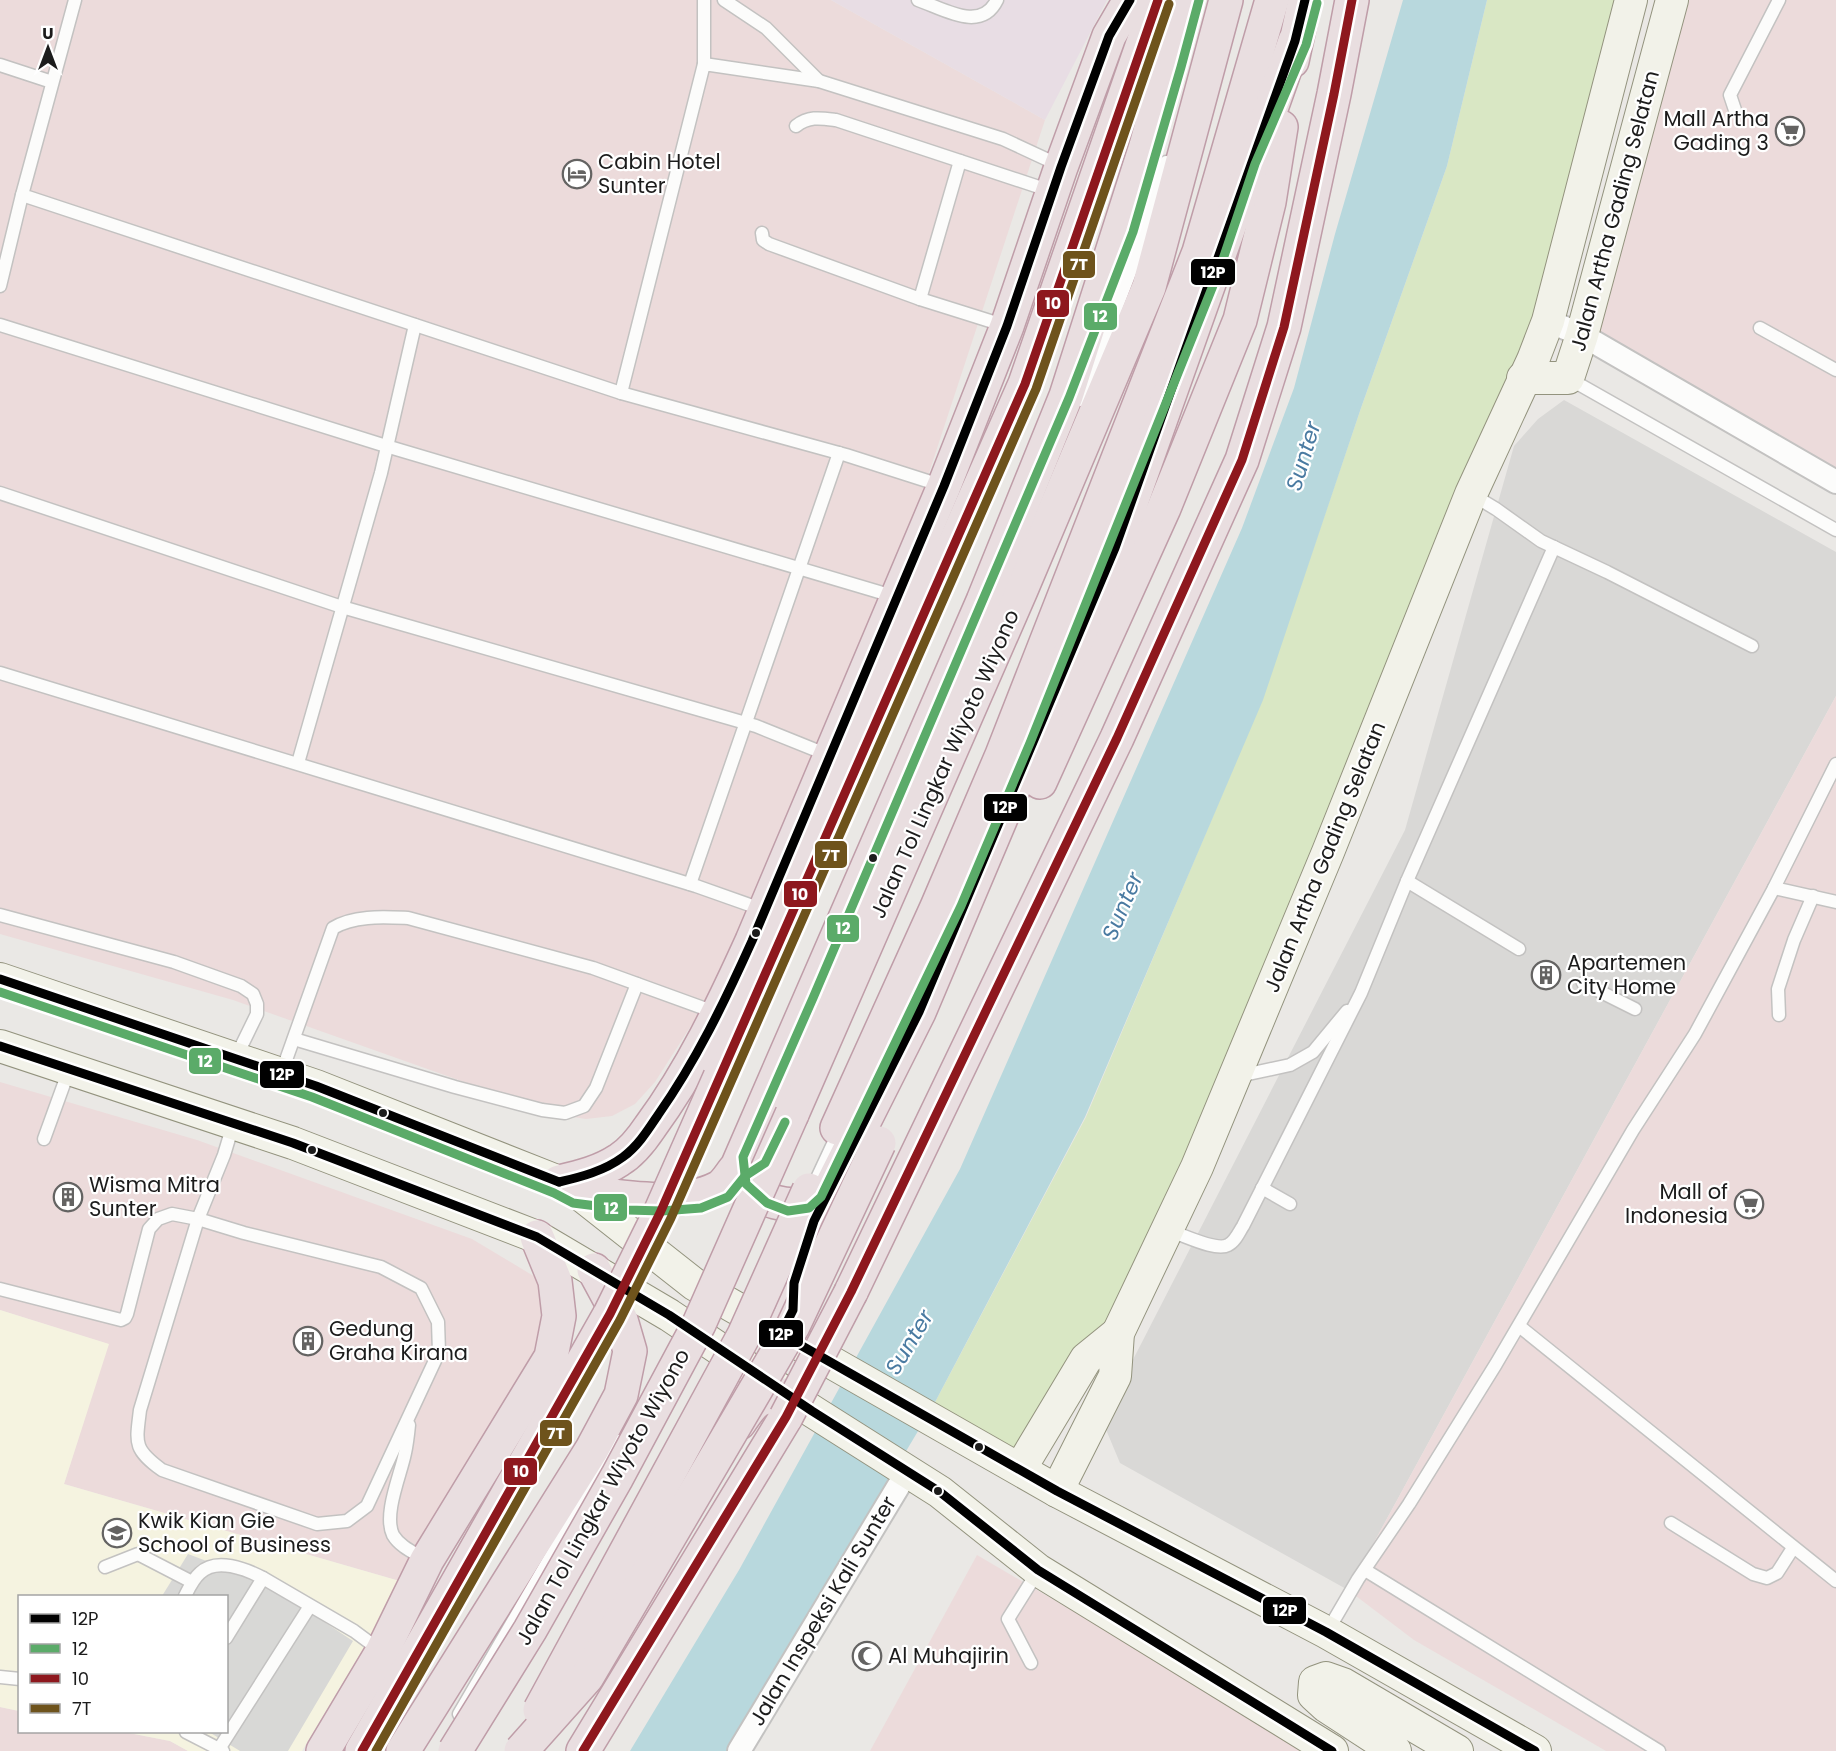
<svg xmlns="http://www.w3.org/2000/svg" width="1836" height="1751" font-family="Poppins,sans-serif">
	<rect width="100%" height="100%" fill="#eae8e5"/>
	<path fill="#d9d8d6" d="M1564,400l272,152v144l-488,894 -228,-127 -18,-43 303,-590 109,-384 24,-27z"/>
	<g fill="#ecdbdb">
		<path d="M0,0h831l214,120 -123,374 -212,502 -55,86 -20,22 -23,12 -26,3 -32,-5 -321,-114 -233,-66z"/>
		<path d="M1666,0h170v482l-254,-147z"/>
		<path d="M1836,696v1055h-230l-192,-111 -66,-50z"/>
		<path d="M0,1082l197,58 275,99 70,42 -3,74 -136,227 -339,-98 44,-140 -108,-34z"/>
		<path d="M977,1555l336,196h-443z"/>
		<path d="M0,1707l19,4 1,21h104l46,9 18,10h-188z"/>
	</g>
	<path fill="#e8dde4" d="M831,0h276l-62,120z"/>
	<path fill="#f5f3e0" d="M0,1310l109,34 -45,140 339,98 -101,169h-114l-18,-10 -46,-9h102v-136h-206l-1,115 -19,-4z"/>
	<path fill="#d8d8d6" d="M188,1554l79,30 86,57 -65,110h-48l-31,-19h17v-136h-64z"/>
	<path fill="#d9e7c4" d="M1487,0h144l-83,321 -430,1012 -98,136 -87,-63 153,-289 176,-417 99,-292 86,-242z"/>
	<path fill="#b8d8dd" d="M1403,0h84l-40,166 -86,242 -98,292 -178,417 -152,289 -206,345h-97l109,-181 221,-401 282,-641 52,-140 41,-154z"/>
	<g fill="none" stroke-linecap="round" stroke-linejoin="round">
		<g stroke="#c3c2c1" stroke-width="15">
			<g id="lane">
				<path d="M75,0l-53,195 599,198 225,62 97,31"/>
				<path d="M704,0v64"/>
				<path d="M724,0l42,28 53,53"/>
				<path d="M918,0c26,9 63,33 79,0"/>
				<path d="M0,65l52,17"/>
				<path d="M1735,110l-5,-15 49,-95"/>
				<path d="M796,126c13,-10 24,-8 40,-6l215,71"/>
				<path d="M762,233l1,7 6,4 151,55 86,27"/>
				<path d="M0,286l22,-91"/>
				<path d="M920,299l40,-138"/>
				<path d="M0,325l386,121 510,151"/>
				<path d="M1760,328l76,42"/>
				<path d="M1568,378l268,152"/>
				<path d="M621,393l83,-329 115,17 184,58 58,27"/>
				<path d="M1081,400l63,-164 22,-74"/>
				<path d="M0,493l342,114 414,119 72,29"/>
				<path d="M1471,494l25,15 45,32 66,31 145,74"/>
				<path d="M0,673l696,213 68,24"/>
				<path d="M298,763l83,-290 34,-148"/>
				<path d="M1407,881l112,68"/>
				<path d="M690,884l149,-431"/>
				<path d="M1774,888l62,14"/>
				<path d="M0,915l174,47 67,24 12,8 4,10v10l-21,43"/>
				<path d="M1583,983l52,26"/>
				<path d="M1779,1015l-1,-26 16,-49 19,-44"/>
				<path d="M294,1039l161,48 87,23 23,3 19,-7 12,-18 41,-104"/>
				<path d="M281,1074l52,-146c21,-13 51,-11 75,-10l185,50 124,45"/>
				<path d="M1239,1076l51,-11 23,-13 34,-41"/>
				<path d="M44,1139l25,-69"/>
				<path d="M1262,1188l28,16"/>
				<path d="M812,1189l28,-60"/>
				<path d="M1167,1230c15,4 49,22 61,15 7,-3 11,-13 15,-19l118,-233 46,-112 147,-334"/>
				<path d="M0,1289l121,31 4,-2 2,-4 22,-85 9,-10 14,-5 26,5 46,14 137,34 40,21 17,34 1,30 -72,154 -20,15 -30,3 -155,-54c-29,-21 -26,-27 -22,-60l58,-191 26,-64 9,-30"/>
				<path d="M1519,1326l317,255"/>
				<path d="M409,1425c-1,10 -2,19 -4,28 -4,21 -22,61 -12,82 7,12 22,18 33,25"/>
				<path d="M1671,1523l82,51 14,4 10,-5 16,-25"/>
				<path d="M105,1567l33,-13 54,28"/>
				<path d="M1365,1570l294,181"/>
				<path d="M185,1596c4,-8 8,-17 15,-23 16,-16 46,-4 63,5l91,53 27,20"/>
				<path d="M1327,1632l31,-53 51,-75 87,-140 137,-234 62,-96 79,-146 62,-124"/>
				<path d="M226,1638l37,-60"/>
				<path d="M1031,1663l-23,-44 30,-48"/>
				<path d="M0,1677l20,2"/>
				<path d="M459,1714l159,-273"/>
				<path d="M186,1732l37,19"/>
				<path d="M219,1749l91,-143"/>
			</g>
		</g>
		<g stroke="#c3c2c1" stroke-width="26">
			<g id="street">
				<path d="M1548,321l34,14 254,147"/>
				<path d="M739,1751l168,-279"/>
			</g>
		</g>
		<g stroke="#93937e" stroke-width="34">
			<g id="secondary">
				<path d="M1523,378h45l14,-43 90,-335"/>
				<path d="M0,979l316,107 243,96 17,9 118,93 363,207 269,141 209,119"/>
				<path d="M0,1046l293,97 244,94 132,78 143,96 128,81 98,78 294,181"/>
				<path d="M1020,1469l66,-110 32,-26"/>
				<path d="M1057,1491l58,-115 3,-43 79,-166 131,-315 143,-358 62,-134 15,-39 83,-321"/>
				<path d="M1395,1751l-69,-45 -12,-11 1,-13 11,-4 17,6 114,67"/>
			</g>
		</g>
		<g stroke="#bf9da8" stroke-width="36">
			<g id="highway">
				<path d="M1292,61l13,-61"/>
				<path d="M1040,782l124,-274 76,-188 29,-118 12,-75"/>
				<path d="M720,1077l305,-693 133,-384"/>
				<path d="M792,1114l229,-524 128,-303 77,-287"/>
				<path d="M837,1128l100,-221 65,-152 197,-503 73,-252"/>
				<path d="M739,1171c20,34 50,40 86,28"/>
				<path d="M559,1182c22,-5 42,-10 60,-22 13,-8 23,-21 31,-33 42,-57 73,-122 102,-186l192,-455 63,-160 54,-159 48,-131 21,-36"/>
				<path d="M576,1191c41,6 104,17 142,-3 8,-4 13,-15 19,-21l246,-566 83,-205 80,-250 40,-146"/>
				<path d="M851,1292l266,-554 125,-278 42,-133 50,-233 18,-94"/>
				<path d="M783,1330l10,-20 -1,-12 2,-15 20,-62 105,-209 196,-464 180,-507"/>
				<path d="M739,1423c16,-24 19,-27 48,-28"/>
				<path d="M323,1751l59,-99 45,-92 124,-203 8,-41 -4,-35 -18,-44"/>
				<path d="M362,1751l248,-437"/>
				<path d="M403,1751l189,-302 29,-54 9,-44 -9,-31 -27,-50"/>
				<path d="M583,1751l203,-334"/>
			</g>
		</g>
		<use href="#lane" stroke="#fcfcfb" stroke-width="12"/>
		<use href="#street" stroke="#fcfcfb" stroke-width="22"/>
		<use href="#secondary" stroke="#f2f2e9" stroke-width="32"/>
		<use href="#highway" stroke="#e9dee0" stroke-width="33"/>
		<g stroke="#bf9da8" stroke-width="36" stroke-linecap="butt">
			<g id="highway-bridge">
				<path d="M610,1314l50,-101 60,-136"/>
				<path d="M786,1417l65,-125"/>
				<path d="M540,1710l204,-375 65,-145"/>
				<path d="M455,1751l75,-121 87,-153 82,-153 93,-210"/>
				<path d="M521,1751l66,-74 206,-351 86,-183"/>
			</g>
		</g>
		<use href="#highway-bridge" stroke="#e9dee0" stroke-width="33"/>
		<g stroke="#fff" stroke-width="14">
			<g id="bus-1">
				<path d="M1305,0l-10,41 -180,507 -196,464 -105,209 -20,62 -1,27 -12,24 276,157 269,141 209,119"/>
				<path d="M0,979l316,107 243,96"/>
				<path d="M0,1046l293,97 244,94 132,78 143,96 128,81 98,78 294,181"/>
				<path d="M559,1182c22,-5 45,-11 64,-25 15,-11 25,-27 35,-42 38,-54 67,-114 94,-174l192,-455 63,-160 54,-159 48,-131 21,-36"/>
			</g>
		</g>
		<g stroke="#fff" stroke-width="14">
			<g id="bus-2">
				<path d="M1199,0l-18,67 -48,165 -64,166 -256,600 -70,159 3,27 21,19 21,8 21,-3 12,-11 140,-291 69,-163 190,-475 35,-104 51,-119 11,-42"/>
				<path d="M0,992l312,105 242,96 19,10 55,7 34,1 39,-3 27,-11 17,-21 20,-13 20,-41"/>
			</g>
		</g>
		<g stroke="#fff" stroke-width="14">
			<g id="bus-3">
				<path d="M362,1751l248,-437 50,-101 365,-829 133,-384"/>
				<path d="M583,1751l203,-334 65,-125 266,-554 125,-278 42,-133 50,-233 18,-94"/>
			</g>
		</g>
		<g stroke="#fff" stroke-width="14">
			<path id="bus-4" d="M376,1751l244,-431 51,-102 365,-829 133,-385"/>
		</g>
		<use href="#bus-1" stroke="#010101" stroke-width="9"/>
		<use href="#bus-2" stroke="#5bab69" stroke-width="9"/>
		<use href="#bus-3" stroke="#8e181e" stroke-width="9"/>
		<use href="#bus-4" stroke="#6e531c" stroke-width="9"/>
	</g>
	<defs>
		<g id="supermarket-ring" transform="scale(1.5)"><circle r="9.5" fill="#fff" stroke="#646362" stroke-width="1.5"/><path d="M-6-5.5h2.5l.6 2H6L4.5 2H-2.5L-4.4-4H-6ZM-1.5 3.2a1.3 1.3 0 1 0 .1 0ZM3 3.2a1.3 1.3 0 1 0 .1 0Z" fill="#646362"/></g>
		<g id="hotel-ring" transform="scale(1.5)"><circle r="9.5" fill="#fff" stroke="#646362" stroke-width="1.5"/><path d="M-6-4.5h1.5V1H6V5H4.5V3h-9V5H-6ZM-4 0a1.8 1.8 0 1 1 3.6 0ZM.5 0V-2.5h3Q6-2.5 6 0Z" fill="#646362"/></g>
		<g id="building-ring" transform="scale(1.5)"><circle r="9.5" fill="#fff" stroke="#646362" stroke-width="1.5"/><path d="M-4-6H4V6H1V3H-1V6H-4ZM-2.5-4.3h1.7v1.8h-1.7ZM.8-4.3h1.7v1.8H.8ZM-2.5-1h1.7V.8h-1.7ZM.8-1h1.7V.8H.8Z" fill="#646362"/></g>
		<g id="university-ring" transform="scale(1.5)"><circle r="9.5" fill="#fff" stroke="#646362" stroke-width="1.5"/><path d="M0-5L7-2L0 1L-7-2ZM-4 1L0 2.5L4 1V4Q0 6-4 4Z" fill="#646362"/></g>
		<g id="mosque-ring" transform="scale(1.5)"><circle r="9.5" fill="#fff" stroke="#646362" stroke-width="1.5"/><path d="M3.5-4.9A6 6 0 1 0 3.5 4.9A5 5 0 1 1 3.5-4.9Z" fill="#646362"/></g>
	</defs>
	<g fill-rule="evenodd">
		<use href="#supermarket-ring" x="1790" y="131"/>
		<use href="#hotel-ring" x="577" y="174"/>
		<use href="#building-ring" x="1546" y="975"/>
		<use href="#building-ring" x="68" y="1197"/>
		<use href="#supermarket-ring" x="1749" y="1204"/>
		<use href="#building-ring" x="308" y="1341"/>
		<use href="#university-ring" x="117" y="1533"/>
		<use href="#mosque-ring" x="867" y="1656"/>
	</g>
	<g fill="#1c1c1c" stroke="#fff" stroke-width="2">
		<circle cx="873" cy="858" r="5"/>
		<circle cx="756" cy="933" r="5"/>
		<circle cx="383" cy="1113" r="5"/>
		<circle cx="312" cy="1150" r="5"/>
		<circle cx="979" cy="1447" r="5"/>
		<circle cx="938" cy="1491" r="5"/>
	</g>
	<g text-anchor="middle" stroke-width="4.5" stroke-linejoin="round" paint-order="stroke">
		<g font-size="21" fill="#1c1c1c" stroke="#fff" text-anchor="start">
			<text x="1769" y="126" text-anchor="end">Mall Artha<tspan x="1769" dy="24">Gading 3</tspan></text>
			<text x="598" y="169">Cabin Hotel<tspan x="598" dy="24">Sunter</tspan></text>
			<text x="1567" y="970">Apartemen<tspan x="1567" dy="24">City Home</tspan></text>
			<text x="89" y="1192">Wisma Mitra<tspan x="89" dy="24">Sunter</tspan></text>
			<text x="1728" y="1199" text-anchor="end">Mall of<tspan x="1728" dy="24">Indonesia</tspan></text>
			<text x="329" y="1336">Gedung<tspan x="329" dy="24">Graha Kirana</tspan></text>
			<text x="138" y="1528">Kwik Kian Gie<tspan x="138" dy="24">School of Business</tspan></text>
			<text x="888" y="1663">Al Muhajirin</text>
		</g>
		<g font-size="21" fill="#1c1c1c" stroke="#fff">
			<text transform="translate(1615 211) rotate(-75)" y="7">Jalan Artha Gading Selatan</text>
			<text transform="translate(945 764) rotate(-66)" y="7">Jalan Tol Lingkar Wiyoto Wiyono</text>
			<text transform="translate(1325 857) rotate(-68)" y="7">Jalan Artha Gading Selatan</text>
			<text transform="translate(603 1497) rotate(-61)" y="7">Jalan Tol Lingkar Wiyoto Wiyono</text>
			<text transform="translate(823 1611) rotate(-59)" y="7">Jalan Inspeksi Kali Sunter</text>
		</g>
		<g font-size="22" font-style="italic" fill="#497aa1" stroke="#fff">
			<text transform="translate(1303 456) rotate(-73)" y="8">Sunter</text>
			<text transform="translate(1122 906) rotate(-67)" y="8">Sunter</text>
			<text transform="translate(909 1342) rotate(-59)" y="8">Sunter</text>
		</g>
	</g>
	<g stroke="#fff" stroke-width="2">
		<rect x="1062" y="250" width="34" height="29" rx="6" fill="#6e531c"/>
		<rect x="1190" y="258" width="46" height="28" rx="6" fill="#010101"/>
		<rect x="1036" y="289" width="34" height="29" rx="6" fill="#8e181e"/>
		<rect x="1083" y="302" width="35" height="29" rx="6" fill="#5bab69"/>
		<rect x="983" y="793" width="45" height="29" rx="6" fill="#010101"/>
		<rect x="814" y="840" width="34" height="29" rx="6" fill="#6e531c"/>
		<rect x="783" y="880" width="35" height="28" rx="6" fill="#8e181e"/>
		<rect x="826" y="914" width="34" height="29" rx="6" fill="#5bab69"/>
		<rect x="188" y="1047" width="34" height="28" rx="6" fill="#5bab69"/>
		<rect x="259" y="1060" width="46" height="29" rx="6" fill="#010101"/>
		<rect x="593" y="1193" width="35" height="29" rx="6" fill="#5bab69"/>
		<rect x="758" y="1319" width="46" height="29" rx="6" fill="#010101"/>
		<rect x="539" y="1419" width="34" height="28" rx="6" fill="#6e531c"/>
		<rect x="503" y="1457" width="35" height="29" rx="6" fill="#8e181e"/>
		<rect x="1262" y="1596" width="45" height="29" rx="6" fill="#010101"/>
	</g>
	<g font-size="16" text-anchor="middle" font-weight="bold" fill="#fff">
		<text x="1079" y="270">7T</text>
		<text x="1213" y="278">12P</text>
		<text x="1053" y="309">10</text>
		<text x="1100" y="322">12</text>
		<text x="1005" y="813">12P</text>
		<text x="831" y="861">7T</text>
		<text x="800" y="900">10</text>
		<text x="843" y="934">12</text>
		<text x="205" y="1067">12</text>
		<text x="282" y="1080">12P</text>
		<text x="611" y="1214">12</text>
		<text x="781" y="1340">12P</text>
		<text x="556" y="1439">7T</text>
		<text x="521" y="1477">10</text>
		<text x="1285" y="1616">12P</text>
	</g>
	<rect x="18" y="1595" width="210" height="138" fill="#ffffff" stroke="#a4a4a4" stroke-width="1.5"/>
	<rect x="30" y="1614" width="30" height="9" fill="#010101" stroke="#a4a4a4" stroke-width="1.5"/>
	<text x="72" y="1625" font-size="18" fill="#1c1c1c">12P</text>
	<rect x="30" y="1644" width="30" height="9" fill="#5bab69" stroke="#a4a4a4" stroke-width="1.5"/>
	<text x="72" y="1655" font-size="18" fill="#1c1c1c">12</text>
	<rect x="30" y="1674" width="30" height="9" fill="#8e181e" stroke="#a4a4a4" stroke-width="1.5"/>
	<text x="72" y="1685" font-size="18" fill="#1c1c1c">10</text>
	<rect x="30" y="1704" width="30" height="9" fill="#6e531c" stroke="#a4a4a4" stroke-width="1.5"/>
	<text x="72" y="1715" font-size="18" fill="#1c1c1c">7T</text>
	<g transform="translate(48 48)" stroke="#ffffff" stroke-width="4.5" paint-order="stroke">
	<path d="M0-4.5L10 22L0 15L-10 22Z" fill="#1c1c1c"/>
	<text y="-9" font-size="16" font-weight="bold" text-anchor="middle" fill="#1c1c1c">U</text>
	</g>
</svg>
